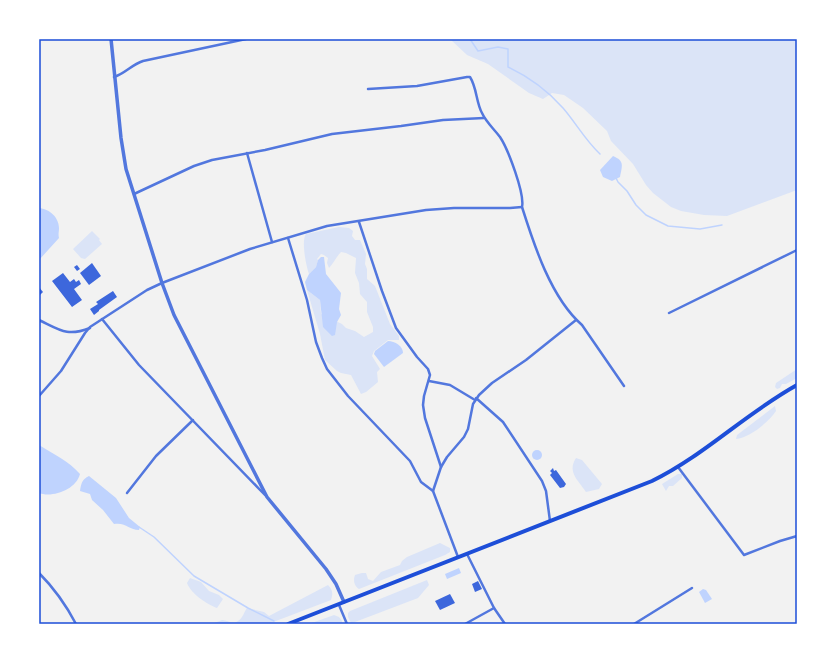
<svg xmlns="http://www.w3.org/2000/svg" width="836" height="663" font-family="'PT Sans Narrow',sans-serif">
	<rect width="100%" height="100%" fill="#f2f2f2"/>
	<g fill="#dbe4f7">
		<path d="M450,39h347v151l-70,26 -23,-1 -23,-4 -10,-4 -18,-14 -7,-8 -13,-21 -22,-23 -4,-10 -24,-23 -19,-13 -12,-2 -9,6 -14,-6 -41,-29 -21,-9z"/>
		<path d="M339,227l10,1 4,3 -1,5 3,4h5l6,14 -1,10 2,5v10l8,7 15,38 9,12v4h-11l-14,11 -2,5 8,13 -3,3 1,10 -12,10 -5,2 -10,-19 -10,-2 -4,-2 -12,-11 -5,-26 -13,-44 13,10 1,14 21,10 4,4 9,3 9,6 9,-5v-5l-6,-15v-10l-7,-8 -1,-11 -4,-10 1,-15 -10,-5 -5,-1c-5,5 -7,11 -12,16l-2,-5 1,-5 -4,-3 -3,-1 -4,5 1,1 -2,7 -7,7c-3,-8 -8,-34 -3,-40z"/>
		<path d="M92,231l8,8 -1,1 3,4 -17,15 -4,-1 -8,-9z"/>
		<path d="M797,369v9l-11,6h-4l-2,4 -3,1 -2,-2 1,-4z"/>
		<path d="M775,406l1,5c-7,11 -27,27 -40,28l1,-4z"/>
		<path d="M576,458l6,2 20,24 -3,5 -13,3c-8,-12 -19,-20 -10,-34z"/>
		<path d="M678,474h4v4l-9,8h-4l-3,5 -4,-7z"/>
		<path d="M440,543l10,5v4l-5,3 -86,34c-5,-3 -6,-9 -4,-14l7,-2h4l2,6 5,2 8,-9 19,-7 2,-4 5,-4z"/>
		<path d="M190,578l11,4 8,9 10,4 4,4 -6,9c-10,-4 -26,-14 -30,-25z"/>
		<path d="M427,580l2,5 -11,13 -63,24 -4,1 -3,-6v-4l2,-2z"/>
		<path d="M328,585c5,5 5,9 3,15l-63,24h-56c3,-1 7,-3 10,-4 6,0 10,5 16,1 5,-3 6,-9 9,-13l17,4 5,4z"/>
		<path d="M334,615l5,2 3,4v3h-33z"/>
	</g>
	<g fill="#bfd3fe">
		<path d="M613,156c12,5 9,10 7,21l-8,4 -9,-4 -3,-7z"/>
		<path d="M39,208c10,1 20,9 20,20 0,4 -1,6 0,10l-20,22z"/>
		<path d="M321,257h3l2,17 15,19 -2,16 2,6 -4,7 -2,13 -3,1 -9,-9 -3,-27 -13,-10 -2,-8 4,-8 7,-7 2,-7z"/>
		<path d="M388,341c7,0 15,5 15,12l-19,14 -10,-13 1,-3z"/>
		<path d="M39,445c14,9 30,16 41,29 -4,16 -28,24 -41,19z"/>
		<circle cx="537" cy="455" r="5"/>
		<path d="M89,476l27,22 13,20 11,9 -1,3c-10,0 -13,-8 -25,-6l-11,-14 -11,-10 -2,-6 -10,-3c1,-7 2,-12 9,-15z"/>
		<path d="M459,568l2,5 -14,6 -2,-5z"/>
		<path d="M703,589l3,1 6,9 -7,4 -6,-11z"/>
	</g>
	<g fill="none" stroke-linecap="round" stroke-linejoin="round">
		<g stroke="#bfd3fe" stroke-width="1.5">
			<path d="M470,39l8,12 20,-4 10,2v18c21,10 39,23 55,41 13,15 22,32 37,46"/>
			<path d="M616,178l2,4 9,9 9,14 10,10 22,11 32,3 22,-4"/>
			<path d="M139,527l15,10 40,39 54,32 26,13"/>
		</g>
	</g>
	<g fill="#3d67dc">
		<path d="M92,263l9,13 -12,9 -9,-12z"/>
		<path d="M77,265l3,4 -3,2 -3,-4z"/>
		<path d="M63,273l7,9 4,-3 2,3 3,-2 2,4 -7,5 8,11 -10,7 -20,-26z"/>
		<path d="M39,287l4,5 -4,4z"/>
		<path d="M113,291l4,6 -18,13v1l-5,4 -4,-6 8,-5 -2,-2z"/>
		<path d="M553,468l1,3 2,-1 10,14 -2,3 -4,1 -10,-13 2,-2 -2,-2z"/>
		<path d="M478,581l4,8 -7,3 -3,-8z"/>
		<path d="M450,594l5,9 -15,7 -5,-9z"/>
	</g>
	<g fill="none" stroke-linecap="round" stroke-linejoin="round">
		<g stroke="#5277de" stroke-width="2.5">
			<path d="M114,77c12,-4 17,-12 29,-16l103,-22"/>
			<path d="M368,89l49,-3 50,-9h3c7,11 6,25 12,36 4,9 12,16 18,24 8,12 25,57 22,70 12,38 29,91 60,118l42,61"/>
			<path d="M247,153l25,89"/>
			<path d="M134,194l60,-28 18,-6 53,-10 67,-16 69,-8 42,-6 41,-2"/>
			<path d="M359,222l23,69 14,37 21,29 11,12 2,6 -6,21 -1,9 2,13 16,49"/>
			<path d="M288,238l19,62 9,42 6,16 5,11 21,27 62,65 11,21 12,9"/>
			<path d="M669,313l128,-63"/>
			<path d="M102,319l37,46 126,130"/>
			<path d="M39,320c21,10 28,17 51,8"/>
			<path d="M429,381l21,4 25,15"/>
			<path d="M39,396l22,-25 24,-38 5,-6 57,-37 15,-7 88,-34 77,-23 99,-16 28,-2h56l12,-1"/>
			<path d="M476,398l27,24 39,59 4,10 4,30"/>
			<path d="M678,467l66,88 36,-14 17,-5"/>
			<path d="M127,493l29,-37 37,-36"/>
			<path d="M467,554l27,54 11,16"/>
			<path d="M458,557l-25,-66 8,-24 6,-10 17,-20 4,-8 5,-25 6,-9 13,-12 34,-23 50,-40"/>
			<path d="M39,573c15,15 27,32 37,51"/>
			<path d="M339,605l8,19"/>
			<path d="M465,624l29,-16"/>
			<path d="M634,624l58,-36"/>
		</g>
		<path stroke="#5277de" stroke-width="3.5" d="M111,39l10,99 5,31 36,114 12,32 93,182 59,72 10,15 8,18"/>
		<path stroke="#1d4ed8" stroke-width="4" d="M288,624l364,-143c53,-26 94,-68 145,-96"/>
	</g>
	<rect width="836" height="663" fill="none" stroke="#ffffff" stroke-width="80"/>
	<rect x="40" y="40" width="756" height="583" fill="none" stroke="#1d4ed8" stroke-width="1.5"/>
</svg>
